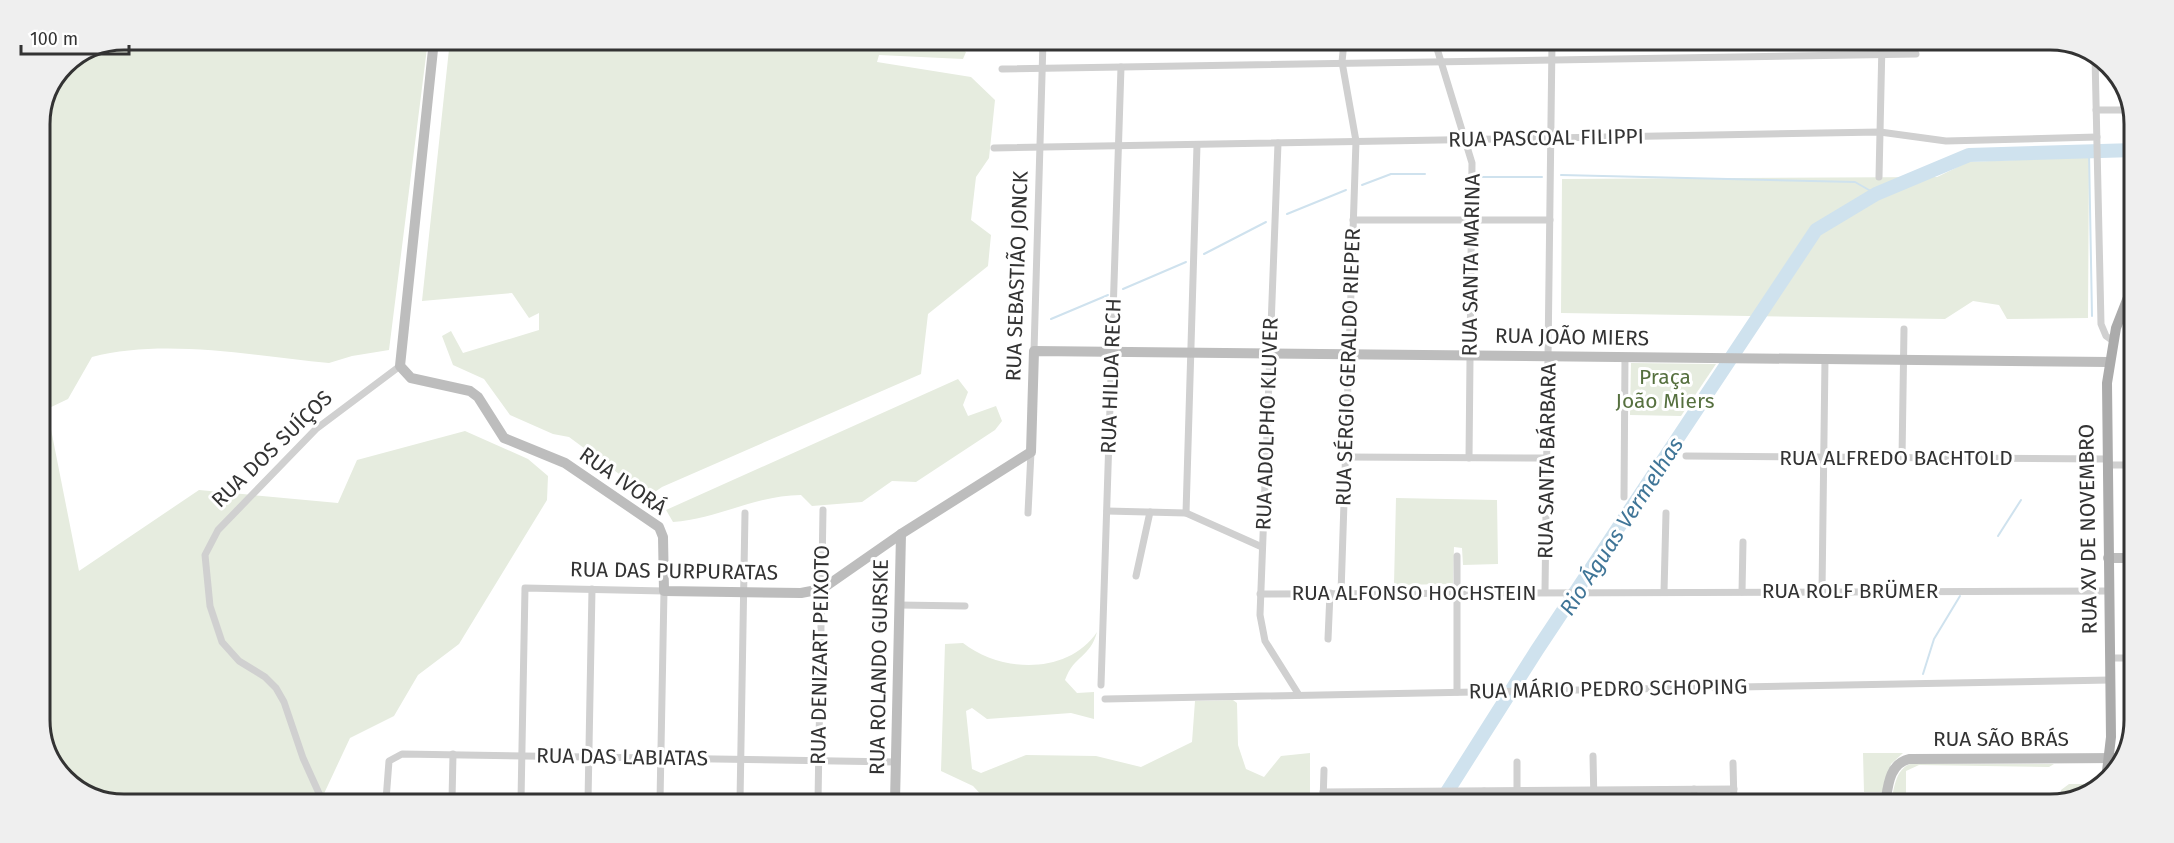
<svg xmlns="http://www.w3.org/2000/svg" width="2174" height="843" font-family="'Fira Sans',sans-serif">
	<rect width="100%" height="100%" fill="#fff"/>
	<g fill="#e6ecdf">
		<path d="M124,39l304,1 -39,310 -37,6 -23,7c-74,-7 -164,-25 -237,-6l-24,42 -21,10 32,162 120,-81 139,13 19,-43 108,-29 63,28 20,17 -1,24 -88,144 -41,31 -24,41 -44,22 -29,62 -206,-1 -34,-10 -24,-18 -18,-46v-606l25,-55z"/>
		<path d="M450,40l503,1 13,11 -3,7 -84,-4 -2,7 94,15 24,23 -6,58 -13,19 -5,43 20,15 -3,31 -60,48 -7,60 -259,113 -13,9 -80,-59 -16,-3 -43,-19 -26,-36 -31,-14 -11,-29 9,-5 12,22 76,-23v-17l-10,5 -17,-25 -90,8z"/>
		<path d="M2089,157l-1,161 -81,1 -8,-14 -26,-4 -28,18 -384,-6 1,-134 375,-2 31,-15z"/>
		<path d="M1631,363l85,1 -35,52 -51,-1z"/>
		<path d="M958,379l10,13 -5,13 5,11 28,-10 6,15 -7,9 -79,52 -24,-1 -30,21 -50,4 -11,-11c-45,0 -83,24 -128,27l-7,-12z"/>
		<path d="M1396,498l101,2 1,64 -35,1 -1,-17 -8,-1 -1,37 -59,1z"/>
		<path d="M1097,632c-7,26 -23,23 -32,48l12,13 17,-1v27l-23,-6 -84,6 -15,-11 -6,3 6,58 9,4 45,-18 70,1 45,11 51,-25 3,-41 38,-1 4,3 1,42 8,24 18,8 17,-21 29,-3v49l-323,-1 -14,-15 -32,-15 4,-127 18,-1c38,30 105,32 134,-11z"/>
		<path d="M1863,753h40l-12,11 -8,28h-19z"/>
		<path d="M1910,764h144l-5,3 -130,-2 -13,6v33h-15c3,-15 4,-34 19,-40z"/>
		<path d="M2069,784h16v8l-14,5 -10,-1v-6z"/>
	</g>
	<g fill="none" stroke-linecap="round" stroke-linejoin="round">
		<g stroke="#cfe2ee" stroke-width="2">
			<path d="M2089,152l3,164"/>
			<path d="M1561,175l294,7 21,12"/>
			<path d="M1479,177h63"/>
			<path d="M1362,185l29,-11h34"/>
			<path d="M1287,214l59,-24"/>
			<path d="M1204,254l62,-32"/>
			<path d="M1123,289l63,-27"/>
			<path d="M1051,319l57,-24"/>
			<path d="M1998,536l23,-36"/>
			<path d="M1923,674l11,-35 26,-43"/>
		</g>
		<path stroke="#cfe2ee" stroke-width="14" d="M1440,803l97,-153 279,-420 60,-36 93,-39 166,-5"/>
		<g stroke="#d0d0d0" stroke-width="7">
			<path d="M1435,42l37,121 -3,295"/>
			<path d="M2095,56l6,268 5,12 7,5"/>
			<path d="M1002,69l914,-15"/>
			<path d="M2096,110h36"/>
			<path d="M1278,143l-18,472 5,26 34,54"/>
			<path d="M994,148l886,-16 66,9 151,-4"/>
			<path d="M1879,177l3,-134"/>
			<path d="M1353,220h197"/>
			<path d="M1034,351l9,-310"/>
			<path d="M1686,456l421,3"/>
			<path d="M1345,457l202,1"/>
			<path d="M1902,458l2,-129"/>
			<path d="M2107,465h25"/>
			<path d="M1624,497l1,-140"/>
			<path d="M1107,511l79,2 76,34"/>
			<path d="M1028,513l3,-61"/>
			<path d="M1186,513l11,-368"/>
			<path d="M1457,556v136"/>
			<path d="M1136,576l14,-64"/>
			<path d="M1545,592l7,-550"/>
			<path d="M1664,592l2,-79"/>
			<path d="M1742,592l1,-50"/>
			<path d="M1822,592l3,-233"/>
			<path d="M1341,593l15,-452 -14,-79 2,-20"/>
			<path d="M1260,594l849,-3"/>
			<path d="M899,605l66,1"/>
			<path d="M1328,639l2,-46"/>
			<path d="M2110,658h21"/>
			<path d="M1101,685l20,-618"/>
			<path d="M1105,699l1005,-19"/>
			<path d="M1593,756l1,47"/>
			<path d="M1733,763l1,40"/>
			<path d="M1694,789v14"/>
			<path d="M1484,791v12"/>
			<path d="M1517,791v-29"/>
			<path d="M1537,791v12"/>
			<path d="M1323,792l411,-3"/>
			<path d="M322,800l-19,-42 -19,-56 -8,-14 -11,-11 -26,-16 -17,-19 -12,-36 -5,-51 13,-25 98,-101 84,-63"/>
			<path d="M386,800l3,-39 13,-7 494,8"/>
			<path d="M452,800l1,-46"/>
			<path d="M521,800l4,-212 139,3 -4,210"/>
			<path d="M588,801l4,-212"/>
			<path d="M740,801l5,-288"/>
			<path d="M818,801l5,-291"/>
			<path d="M1323,802l1,-32"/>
		</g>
		<g stroke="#bdbdbd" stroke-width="10">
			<path d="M434,40l-34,326 11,12 59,13 8,6 26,41 61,25 94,64 4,10 1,54 137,2 21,-4 79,-55 130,-82 3,-101 1075,11"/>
			<path d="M2108,558h24"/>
			<path d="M895,801l6,-267"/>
			<path d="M1885,804c3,-18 4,-40 24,-45l213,-1"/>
		</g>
		<path stroke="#ababab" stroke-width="10" d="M2106,780l5,-43 -4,-354 9,-55 18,-46"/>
	</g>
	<g text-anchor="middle" stroke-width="6" stroke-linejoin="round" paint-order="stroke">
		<g font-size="21" fill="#333" stroke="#fff">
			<text transform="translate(1546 138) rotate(-1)" y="7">RUA PASCOAL FILIPPI</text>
			<text transform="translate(1471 265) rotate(-89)" y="7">RUA SANTA MARINA</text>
			<text transform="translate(1017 276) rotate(-88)" y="7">RUA SEBASTIÃO JONCK</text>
			<text transform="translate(1572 337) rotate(1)" y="7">RUA JOÃO MIERS</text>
			<text transform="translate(1348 367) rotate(-88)" y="7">RUA SÉRGIO GERALDO RIEPER</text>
			<text transform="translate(1111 376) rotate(-88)" y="7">RUA HILDA RECH</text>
			<text transform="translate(1267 424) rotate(-88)" y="7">RUA ADOLPHO KLUVER</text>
			<text transform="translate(272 449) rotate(-44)" y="7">RUA DOS SUÍÇOS</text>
			<text x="1896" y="465">RUA ALFREDO BACHTOLD</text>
			<text transform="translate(1547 461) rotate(-89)" y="7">RUA SANTA BÁRBARA</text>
			<text transform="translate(623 481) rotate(35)" y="7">RUA IVORÁ</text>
			<text transform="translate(2088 529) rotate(-91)" y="7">RUA XV DE NOVEMBRO</text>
			<text transform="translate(674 571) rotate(1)" y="7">RUA DAS PURPURATAS</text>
			<text x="1850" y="598">RUA ROLF BRÜMER</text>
			<text x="1414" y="600">RUA ALFONSO HOCHSTEIN</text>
			<text transform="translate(820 655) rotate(-89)" y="7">RUA DENIZART PEIXOTO</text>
			<text transform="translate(879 667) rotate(-89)" y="7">RUA ROLANDO GURSKE</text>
			<text transform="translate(1608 689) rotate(-1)" y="7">RUA MÁRIO PEDRO SCHOPING</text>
			<text x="2001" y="746">RUA SÃO BRÁS</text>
			<text transform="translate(622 757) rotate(1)" y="7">RUA DAS LABIATAS</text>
		</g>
		<g font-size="21" fill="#56703f" stroke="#fff">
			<text x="1665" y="384">Praça<tspan x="1665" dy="24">João Miers</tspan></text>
		</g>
		<g font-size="22" font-style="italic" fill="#3f7597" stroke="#fff">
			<text transform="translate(1621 526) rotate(-57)" y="8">Rio Águas Vermelhas</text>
		</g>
	</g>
	<path d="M0 0H2174V843H0ZM124 50H2050A74 74 0 0 1 2124 124V720A74 74 0 0 1 2050 794H124A74 74 0 0 1 50 720V124A74 74 0 0 1 124 50Z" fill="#efefef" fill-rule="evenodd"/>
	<path fill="none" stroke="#333" stroke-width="3" d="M124 50H2050A74 74 0 0 1 2124 124V720A74 74 0 0 1 2050 794H124A74 74 0 0 1 50 720V124A74 74 0 0 1 124 50Z"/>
	<path d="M21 45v9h108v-9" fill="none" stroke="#333333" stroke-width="3"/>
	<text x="30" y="45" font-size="18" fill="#333333" stroke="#ffffff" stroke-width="4.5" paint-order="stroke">100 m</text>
</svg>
